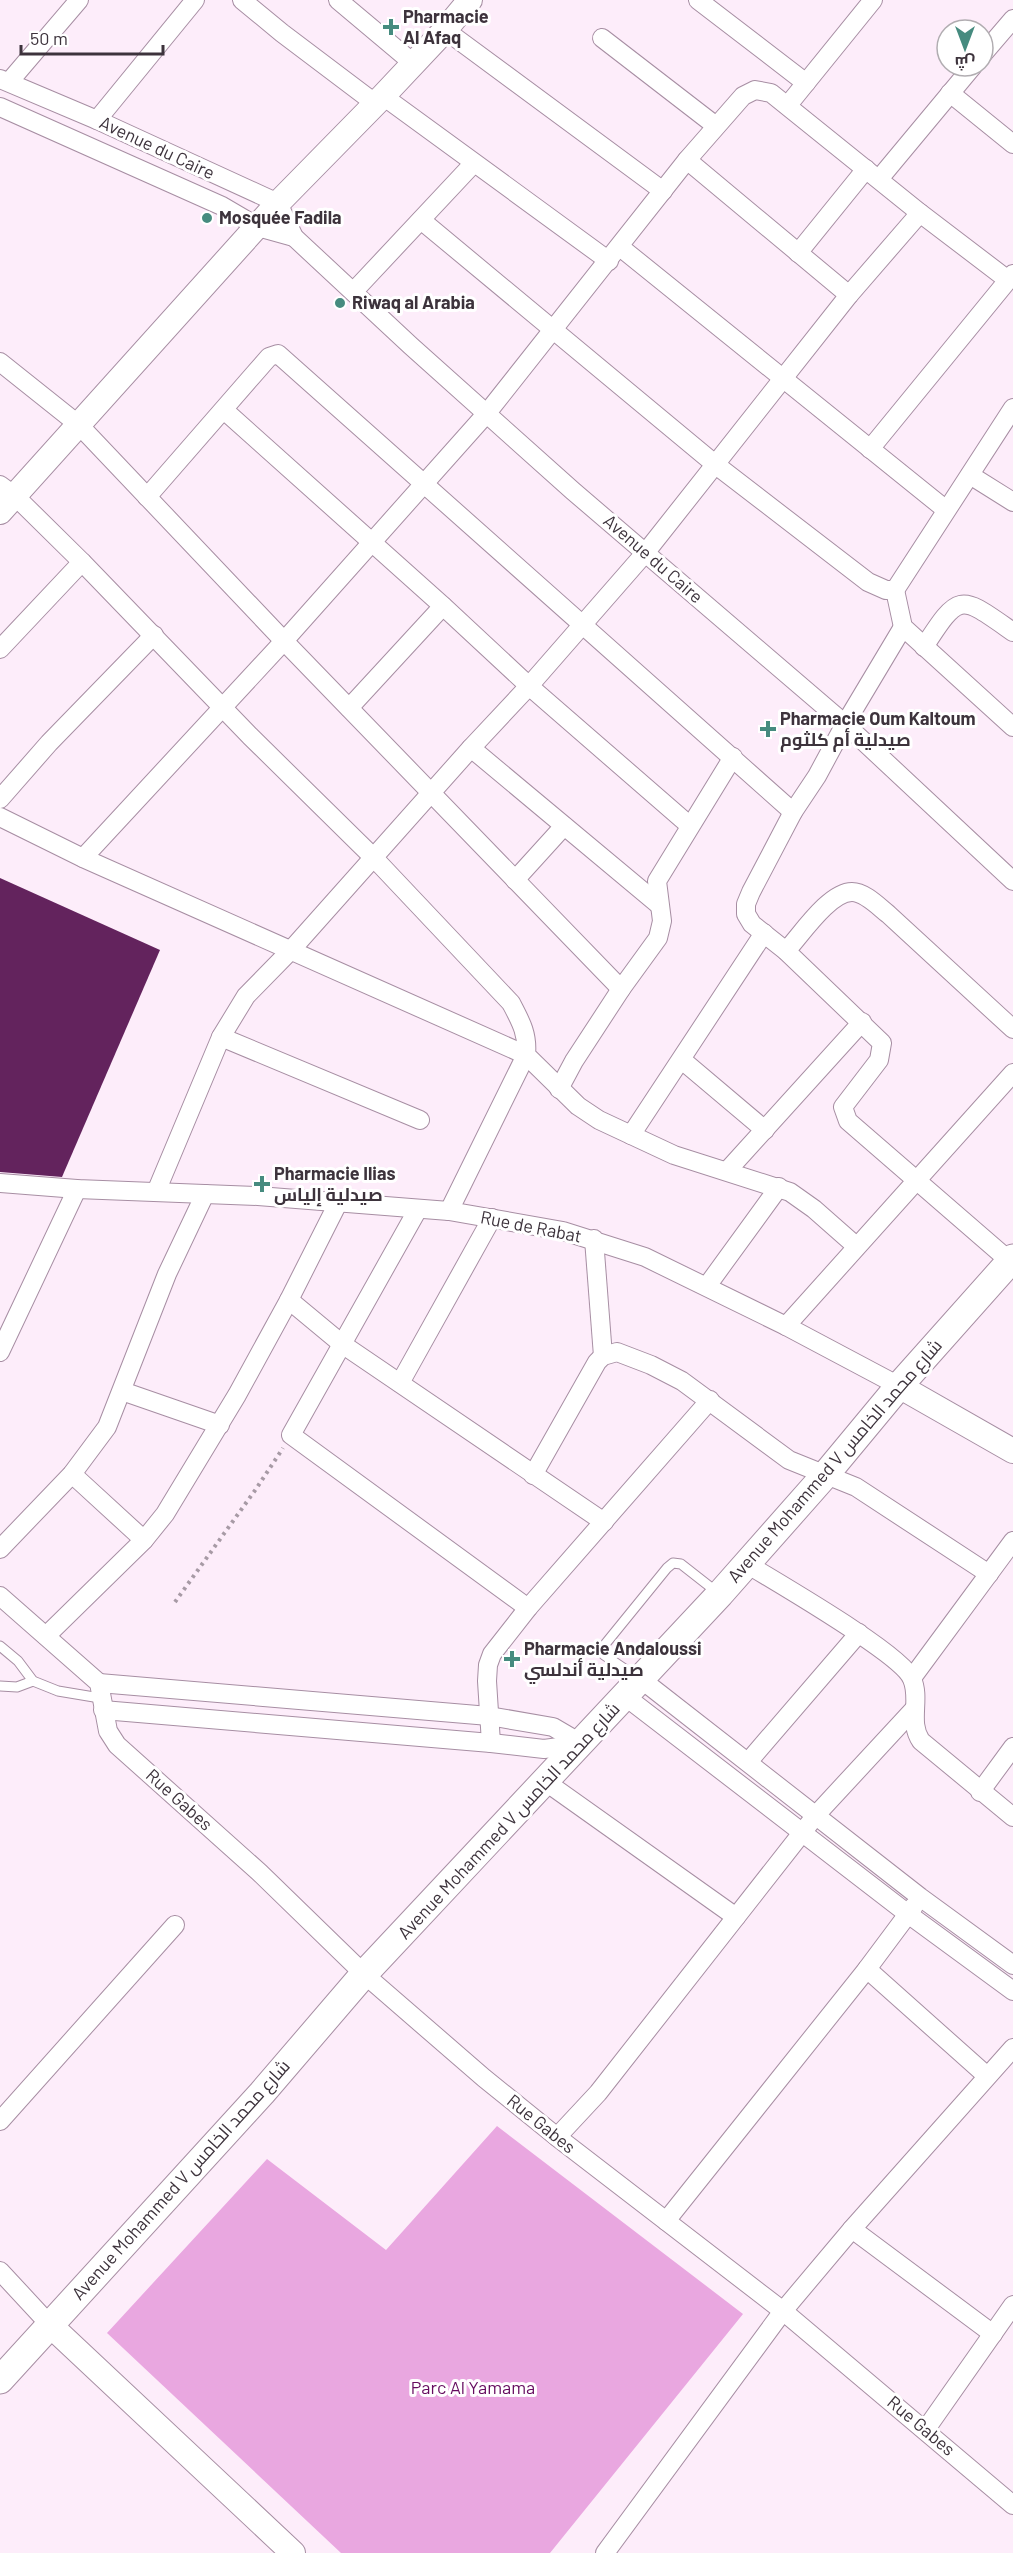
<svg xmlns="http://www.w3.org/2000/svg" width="1013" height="2553" font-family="Barlow,Cairo,sans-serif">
	<rect width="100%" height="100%" fill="#fdedfa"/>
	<path fill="#e9a7e0" d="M497,2126l246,188 -193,239h-209l-234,-220 160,-174 119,91z"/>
	<path fill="#63235d" d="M0,878l160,72 -98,227 -62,-5z"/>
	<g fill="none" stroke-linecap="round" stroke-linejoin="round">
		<g stroke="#a78ea3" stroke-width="11">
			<g id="service">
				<path d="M0,1646l18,15 15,20 25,10 42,7"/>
				<path d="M638,1678l-34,-23 -2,-7 65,-80 6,-5 8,1 37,29"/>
				<path d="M0,1686l17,1 16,-6"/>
			</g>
		</g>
		<g stroke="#a78ea3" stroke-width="20">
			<g id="minor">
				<path d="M242,0l40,33 94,71"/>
				<path d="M338,0l75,63"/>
				<path d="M698,0l108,83"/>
				<path d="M445,30l218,161"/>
				<path d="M602,38l114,88"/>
				<path d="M983,54l30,-35"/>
				<path d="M0,79l97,41 181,83 16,34 117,109 162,145 272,233 168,157"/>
				<path d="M9,82l70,-82"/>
				<path d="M950,93l63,51"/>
				<path d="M383,96l226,165"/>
				<path d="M788,105l85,-105"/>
				<path d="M0,107l222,99 36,21 36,10"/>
				<path d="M97,120l98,-120"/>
				<path d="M687,160l162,135"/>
				<path d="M879,179l94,-113"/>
				<path d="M421,220l295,245 152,117 18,8h9l8,37 110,100"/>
				<path d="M620,247l325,262"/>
				<path d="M798,253l68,-84"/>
				<path d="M354,291l119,-127"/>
				<path d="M0,362l79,63 205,216 337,348"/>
				<path d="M224,410l219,196 86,80 160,139"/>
				<path d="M870,449l143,-175"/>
				<path d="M970,475l43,27"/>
				<path d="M0,485l15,11 67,66 168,174 124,122 137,145c10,19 17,31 15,52l52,51 21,14 75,35 116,37 24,17 42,37"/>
				<path d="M147,497l108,-124 14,-16 9,-3 515,458"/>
				<path d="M895,590l118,-182"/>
				<path d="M903,627l-58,97 -28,52 -24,36 -42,80 -5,12v10l6,10 34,27 96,92 -3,17 -36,47 5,14 165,143"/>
				<path d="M924,647c36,-56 36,-52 89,-15"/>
				<path d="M0,649l82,-87"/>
				<path d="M349,708l94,-102"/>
				<path d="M471,748l187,156"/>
				<path d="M0,799l49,-56 105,-108"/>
				<path d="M0,817l83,41 443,197 -77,156"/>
				<path d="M83,858l201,-217 203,-228 200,-253 56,-64 12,-6 16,3 149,120 88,67"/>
				<path d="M515,880l49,-54"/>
				<path d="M786,951c15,-16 43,-59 66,-59 13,0 27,15 36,22l125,115"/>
				<path d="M221,1037l199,83"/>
				<path d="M682,1060l83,70"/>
				<path d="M559,1089l15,-28 47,-72 37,-51 4,-17 -5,-40 76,-124"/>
				<path d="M631,1135l133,-202"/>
				<path d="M727,1171l135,-149"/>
				<path d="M0,1183l77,6 181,7 191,15 114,20 82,26 141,69 113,60"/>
				<path d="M156,1192l65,-155 25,-41 46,-47 179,-201 58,-62 117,-134 203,-257 71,-82"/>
				<path d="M418,1209l-127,226 237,173"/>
				<path d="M594,1239l9,117"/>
				<path d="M707,1286l72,-99"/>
				<path d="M289,1300l53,44 262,178"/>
				<path d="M786,1326l227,-253"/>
				<path d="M0,1352l77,-163"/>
				<path d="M400,1383l92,-165"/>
				<path d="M122,1391l98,34"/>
				<path d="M72,1474l72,66"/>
				<path d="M533,1475l64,-113 6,-6 14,-4 34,13 31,16 107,79 67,27 133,87"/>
				<path d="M0,1549l72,-75 35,-47 60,-153 38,-80"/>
				<path d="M747,1564c29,18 155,90 165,115 9,20 -4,43 9,62l92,76"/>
				<path d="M0,1596l99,87 9,48 9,14 142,127 105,102 120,104 73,59 226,174 230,194"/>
				<path d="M46,1636l98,-96 21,-26 72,-119 52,-95 49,-97"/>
				<path d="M912,1678l101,-137"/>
				<path d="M642,1680l278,217 93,68"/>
				<path d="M99,1683l390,33 64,11 29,17"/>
				<path d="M626,1697l282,217 105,77"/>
				<path d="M103,1710l388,33 53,6 38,-5"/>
				<path d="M491,1743l-4,-62 1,-16 4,-11 36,-46 182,-208"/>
				<path d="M748,1762l111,-129"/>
				<path d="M546,1782l190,135"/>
				<path d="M980,1792l33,-45"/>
				<path d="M867,1969l120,107"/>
				<path d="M0,2121l175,-196"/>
				<path d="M557,2137l41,-44 218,-278 99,-107"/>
				<path d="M666,2221l201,-252 47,-63"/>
				<path d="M852,2229l141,105"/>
				<path d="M0,2271l50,54"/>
				<path d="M926,2429l87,-124"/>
				<path d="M605,2553l178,-242 69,-82 161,-181"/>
			</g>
		</g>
		<g stroke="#a78ea3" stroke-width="26">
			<g id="tertiary">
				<path d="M0,512l278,-309 105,-107 62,-66 25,-30"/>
				<path d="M899,1386l114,65"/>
				<path d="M50,2325l243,228"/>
			</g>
		</g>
		<g stroke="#a78ea3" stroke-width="29">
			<path id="secondary" d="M0,2380l262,-287 102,-119 356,-380 106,-120 73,-88 114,-128"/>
		</g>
		<path stroke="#a79aa5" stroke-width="4" stroke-dasharray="3 4.5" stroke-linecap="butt" d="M175,1602l81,-113 27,-41"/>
		<use href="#service" stroke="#fff" stroke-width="9"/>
		<use href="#minor" stroke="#fff" stroke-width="18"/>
		<use href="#tertiary" stroke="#fff" stroke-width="24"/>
		<use href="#secondary" stroke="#fff" stroke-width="27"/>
	</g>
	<g fill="#468b7f" stroke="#fff" stroke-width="2">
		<path d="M388 18h6v6h6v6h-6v6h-6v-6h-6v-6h6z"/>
		<circle cx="207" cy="218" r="6"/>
		<circle cx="340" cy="303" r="6"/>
		<path d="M765 720h6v6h6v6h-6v6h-6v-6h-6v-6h6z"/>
		<path d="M259 1175h6v6h6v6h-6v6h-6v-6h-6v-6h6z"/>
		<path d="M509 1650h6v6h6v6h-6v6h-6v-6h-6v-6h6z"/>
	</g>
	<g text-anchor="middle" stroke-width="6" stroke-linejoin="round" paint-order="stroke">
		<g font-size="18" font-weight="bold" fill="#3d333c" stroke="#fff" text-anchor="start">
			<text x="403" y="23">Pharmacie<tspan x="403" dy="21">Al Afaq</tspan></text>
			<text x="219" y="224">Mosquée Fadila</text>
			<text x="352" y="309">Riwaq al Arabia</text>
			<text x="780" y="725">Pharmacie Oum Kaltoum<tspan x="780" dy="21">صيدلية أم كلثوم</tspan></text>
			<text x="274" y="1180">Pharmacie Ilias<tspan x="274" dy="21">صيدلية إلياس</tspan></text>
			<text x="524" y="1655">Pharmacie Andaloussi<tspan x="524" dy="21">صيدلية أندلسي</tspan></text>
		</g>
		<g font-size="18" fill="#3d333c" stroke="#fff">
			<text transform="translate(157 148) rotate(25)" y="6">Avenue du Caire</text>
			<text transform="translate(653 559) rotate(41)" y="6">Avenue du Caire</text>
			<text transform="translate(531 1227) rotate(11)" y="6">Rue de Rabat</text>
			<text transform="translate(835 1461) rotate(-49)" y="6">Avenue Mohammed V شارع محمد الخامس</text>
			<text transform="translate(179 1800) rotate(42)" y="6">Rue Gabes</text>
			<text transform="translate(509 1821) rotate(-47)" y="6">Avenue Mohammed V شارع محمد الخامس</text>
			<text transform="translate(541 2124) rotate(39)" y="6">Rue Gabes</text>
			<text transform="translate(181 2180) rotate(-48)" y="6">Avenue Mohammed V شارع محمد الخامس</text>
			<text transform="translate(921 2426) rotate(40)" y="6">Rue Gabes</text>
		</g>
		<g font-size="18" fill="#650c5f" stroke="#fff">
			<text x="473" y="2394">Parc Al Yamama</text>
		</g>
	</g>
	<g transform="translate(965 48) rotate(180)"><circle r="28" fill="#ffffff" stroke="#b1adb1" stroke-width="1.5"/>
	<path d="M0-4.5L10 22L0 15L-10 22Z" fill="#468b7f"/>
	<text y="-9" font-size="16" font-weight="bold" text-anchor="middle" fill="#3d333c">ش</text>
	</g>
	<path d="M21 45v9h142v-9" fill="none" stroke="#3d333c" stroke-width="3"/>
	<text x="30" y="45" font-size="18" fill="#3d333c" stroke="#ffffff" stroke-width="4.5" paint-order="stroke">50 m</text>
</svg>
